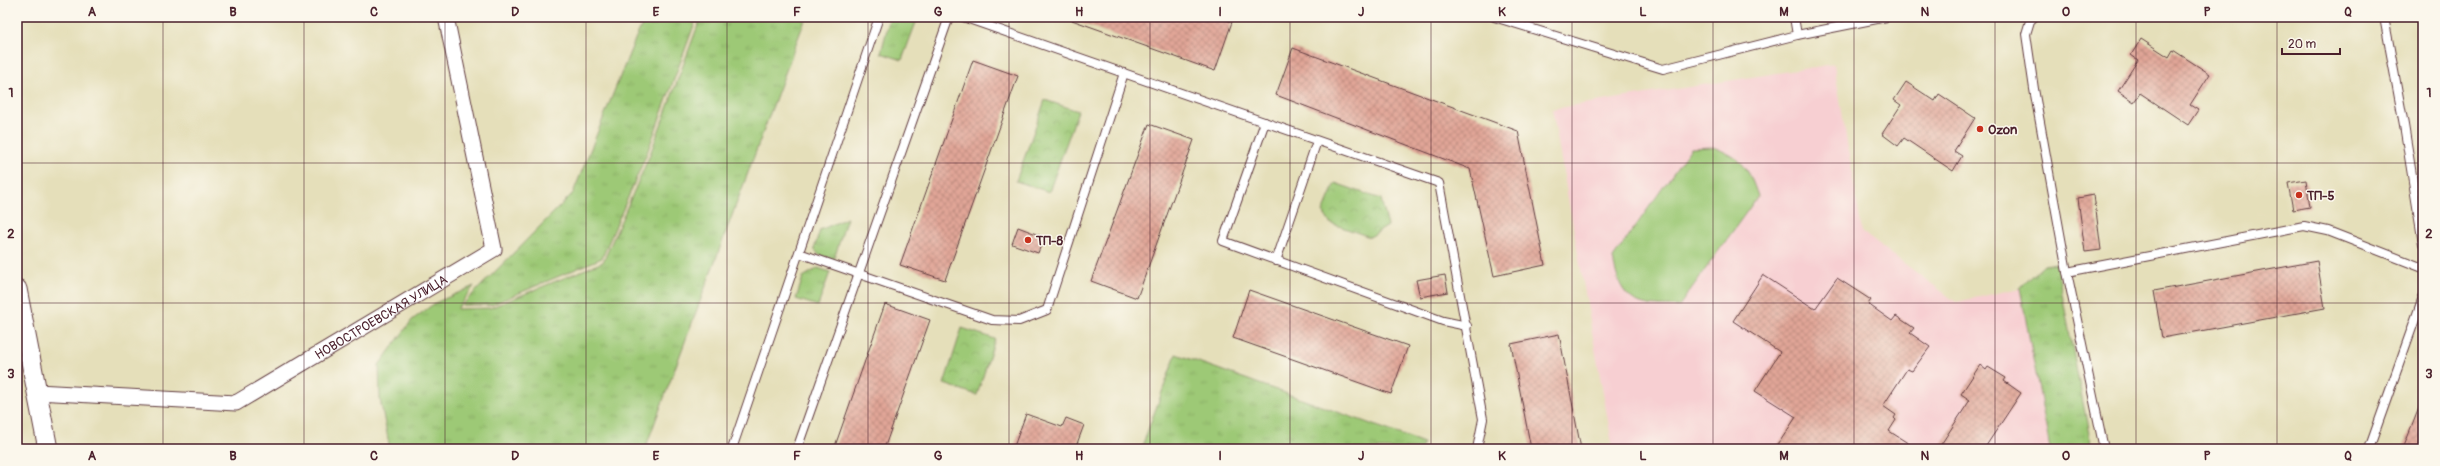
<svg xmlns="http://www.w3.org/2000/svg" width="2440" height="466" font-family="Pangolin,sans-serif">
	<defs>
		<pattern id="grass-tufts" width="24" height="20" patternUnits="userSpaceOnUse"><rect width="24" height="20" fill="#9dc976"/><path d="M3 7l-1-3M5 7V3M7 7l1-3M15 17l-1-3M17 17v-4M19 17l1-3" fill="none" stroke="#89ac66"/></pattern>
		<pattern id="park-crowns" width="20" height="18" patternUnits="userSpaceOnUse"><rect width="20" height="18" fill="#9dc976"/><path d="M2 6a3 3 0 1 1 6 0M12 15a3 3 0 1 1 6 0" fill="none" stroke="#89ac66"/></pattern>
		<pattern id="building-cross-hatch" width="8" height="8" patternUnits="userSpaceOnUse"><rect width="8" height="8" fill="#e1a697"/><path d="M0 0l8 8M0 8l8-8" fill="none" stroke="#b8877b"/></pattern>
	</defs>
	<rect width="100%" height="100%" fill="#fbf7ec"/>
	<filter id="ink" filterUnits="userSpaceOnUse"><feTurbulence type="fractalNoise" baseFrequency=".025" numOctaves="2"/><feDisplacementMap in="SourceGraphic" scale="8" xChannelSelector="R" yChannelSelector="G"/><feConvolveMatrix kernelMatrix="1 2 1 2 8 2 1 2 1" color-interpolation-filters="sRGB"/></filter>
	<filter id="wash" filterUnits="userSpaceOnUse"><feTurbulence type="fractalNoise" baseFrequency=".012" numOctaves="4" result="noise"/><feDisplacementMap in="SourceGraphic" scale="16" xChannelSelector="R" yChannelSelector="G"/><feGaussianBlur stdDeviation="0.9" result="paint"/><feColorMatrix in="noise" values="0 0 0 0 0 0 0 0 0 0 0 0 0 0 0 0 0 1.4 0 .05"/><feComposite in="paint" operator="in"/></filter>
	<g filter="url(#wash)">
		<rect width="100%" height="100%" fill="#e5dfba"/>
		<path fill="#f7cfd2" d="M1834,64l28,168 94,70 64,-14 30,161h-437l-61,-340z"/>
		<g fill="url(#grass-tufts)" stroke="#747450">
			<path d="M646,17h51l-50,136 -45,105 -111,47h-29l111,-112 63,-156z"/>
			<path d="M701,17h105l-161,432h-255l-10,-50 -1,-34 33,-45 23,-17 39,-17 -17,23 33,-1 113,-46 46,-105z"/>
			<path d="M890,17h28l-16,43 -21,-7z"/>
			<path d="M847,218l-13,41 -15,-4 -5,-6 6,-19z"/>
			<path d="M2056,263l36,186h-42l-30,-161 24,-23z"/>
			<path d="M818,268l12,4 -12,34 -22,-7 7,-22z"/>
			<path d="M1176,354l248,89 -3,6h-280z"/>
		</g>
		<g fill="url(#park-crowns)" stroke="#747450">
			<path d="M1045,100l33,11 -29,81 -33,-11z"/>
			<path d="M1335,183l46,16 7,27 -18,11 -40,-14 -7,-11z"/>
			<path d="M962,328l33,11 -18,56 -33,-11z"/>
		</g>
		<path fill="#9dc976" stroke="#747450" d="M1713,147c30,12 34,18 45,49l-79,110c-42,2 -59,-4 -66,-48l78,-110z"/>
		<g id="blocks">
			<g fill="url(#building-cross-hatch)">
				<path d="M1069,17h149l14,5 -17,49 -146,-52z"/>
				<path d="M2141,39l28,18 4,-7 37,24 -20,31 8,5 -10,15 -48,-32 -6,9 -16,-11 20,-31 -7,-5z"/>
				<path d="M1293,48l225,83 27,134 -51,11 -24,-107 -194,-74z"/>
				<path d="M973,60l45,16 -73,204 -45,-15z"/>
				<path d="M1906,82l29,19 4,-7 36,24 -21,33 8,5 -9,15 -49,-33 -6,8 -16,-12 19,-29 -7,-5z"/>
				<path d="M1149,124l45,16 -57,158 -46,-17z"/>
				<path d="M2306,180l4,27 -17,3 -5,-27z"/>
				<path d="M2094,195l7,55 -16,2 -7,-54z"/>
				<path d="M1018,227l26,10 -6,16 -26,-9z"/>
				<path d="M2317,261l8,47 -163,30 -8,-47z"/>
				<path d="M1445,275l3,17 -28,5 -4,-17z"/>
				<path d="M1763,275l52,34 22,-31 34,22 -3,4 24,17 4,-5 18,12 -4,5 20,14 -18,24 -5,-2 -24,37 13,9 -2,3 2,2 -7,11 28,18h-142l21,-32 -41,-26 25,-39 -47,-31z"/>
				<path d="M1249,290l159,56 -17,48 -158,-56z"/>
				<path d="M885,304l45,16 -46,129h-50z"/>
				<path d="M1559,334l22,115h-50l-20,-105z"/>
				<path d="M1980,365l6,5 2,-3 18,11 -2,3 17,12 -37,56h-46l32,-49 -9,-6z"/>
				<path d="M2422,400l1,49h-20z"/>
				<path d="M1026,414l36,13 4,-9 18,7 -9,24h-62z"/>
			</g>
		</g>
	</g>
	<g filter="url(#ink)">
		<use href="#blocks" fill-opacity="0" stroke="#613c40" stroke-width="1"/>
		<g fill="none" stroke-linecap="round" stroke-linejoin="round">
			<g stroke="#613c40" stroke-width="10">
				<g id="service">
					<path d="M963,17l476,166 44,236 -6,30"/>
					<path d="M1494,17l169,52 134,-34 -3,-18"/>
					<path d="M2034,17l-4,4 -4,13 8,55 33,183 37,177"/>
					<path d="M2384,17l20,108 19,119"/>
					<path d="M1797,35l90,-18"/>
					<path d="M1265,122l-42,119 220,80 24,5"/>
					<path d="M799,253l193,67 27,1 28,-11 77,-237"/>
					<path d="M1276,261l41,-120"/>
					<path d="M2067,272l237,-46 24,5 95,37"/>
					<path d="M732,449l147,-432"/>
					<path d="M797,449l152,-432"/>
					<path d="M2369,449l54,-152"/>
				</g>
			</g>
			<g stroke="#613c40" stroke-width="17">
				<g id="minor">
					<path id="s1" d="M37,392l199,11 258,-154 -48,-232"/>
				</g>
			</g>
			<g stroke="#613c40" stroke-width="21">
				<path id="tertiary" d="M17,289l31,160"/>
			</g>
			<use href="#service" stroke="#fff" stroke-width="8"/>
			<use href="#minor" stroke="#fff" stroke-width="15"/>
			<use href="#tertiary" stroke="#fff" stroke-width="19"/>
		</g>
	</g>
	<path fill="none" stroke="#4a1f2b" stroke-width="1" stroke-opacity="0.55" d="M163,17v432M304,17v432M445,17v432M586,17v432M727,17v432M868,17v432M1009,17v432M1150,17v432M1290,17v432M1431,17v432M1572,17v432M1713,17v432M1854,17v432M1995,17v432M2136,17v432M2277,17v432M17,163h2406M17,303h2406"/>
	<g fill="#c8321e" stroke="#fbf7ec" stroke-width="1.5">
		<circle cx="1980" cy="129" r="4"/>
		<circle cx="2299" cy="195" r="4"/>
		<circle cx="1028" cy="240" r="4"/>
	</g>
	<g text-anchor="middle" stroke-width="3" stroke-linejoin="round" paint-order="stroke">
		<g font-size="13" font-weight="bold" fill="#4a1f2b" stroke="#fbf7ec" text-anchor="start">
			<text x="1988" y="134">Ozon</text>
			<text x="2307" y="200">ТП-5</text>
			<text x="1036" y="245">ТП-8</text>
		</g>
		<g font-size="13" fill="#4a1f2b" stroke="#fbf7ec">
			<text dy="5" stroke="none"><textPath href="#s1" startOffset="368">НОВОСТРОЕВСКАЯ УЛИЦА</textPath></text>
		</g>
	</g>
	<rect width="2440" height="466" fill="none" stroke="#fbf7ec" stroke-width="44"/>
	<path d="M2282 48v6h58v-6" fill="none" stroke="#4a1f2b" stroke-width="2"/>
	<text x="2288" y="48" font-size="12" fill="#4a1f2b" stroke="#fbf7ec" stroke-width="3" paint-order="stroke">20 m</text>
	<rect x="22" y="22" width="2396" height="422" fill="none" stroke="#4a1f2b" stroke-width="1.5"/>
	<g font-size="13" text-anchor="middle" font-weight="bold" fill="#4a1f2b">
		<text x="92" y="16">A</text>
		<text x="233" y="16">B</text>
		<text x="374" y="16">C</text>
		<text x="515" y="16">D</text>
		<text x="656" y="16">E</text>
		<text x="797" y="16">F</text>
		<text x="938" y="16">G</text>
		<text x="1079" y="16">H</text>
		<text x="1220" y="16">I</text>
		<text x="1361" y="16">J</text>
		<text x="1502" y="16">K</text>
		<text x="1643" y="16">L</text>
		<text x="1784" y="16">M</text>
		<text x="1925" y="16">N</text>
		<text x="2066" y="16">O</text>
		<text x="2207" y="16">P</text>
		<text x="2348" y="16">Q</text>
		<text x="11" y="97">1</text>
		<text x="2429" y="97">1</text>
		<text x="11" y="238">2</text>
		<text x="2429" y="238">2</text>
		<text x="11" y="378">3</text>
		<text x="2429" y="378">3</text>
		<text x="92" y="460">A</text>
		<text x="233" y="460">B</text>
		<text x="374" y="460">C</text>
		<text x="515" y="460">D</text>
		<text x="656" y="460">E</text>
		<text x="797" y="460">F</text>
		<text x="938" y="460">G</text>
		<text x="1079" y="460">H</text>
		<text x="1220" y="460">I</text>
		<text x="1361" y="460">J</text>
		<text x="1502" y="460">K</text>
		<text x="1643" y="460">L</text>
		<text x="1784" y="460">M</text>
		<text x="1925" y="460">N</text>
		<text x="2066" y="460">O</text>
		<text x="2207" y="460">P</text>
		<text x="2348" y="460">Q</text>
	</g>
</svg>
